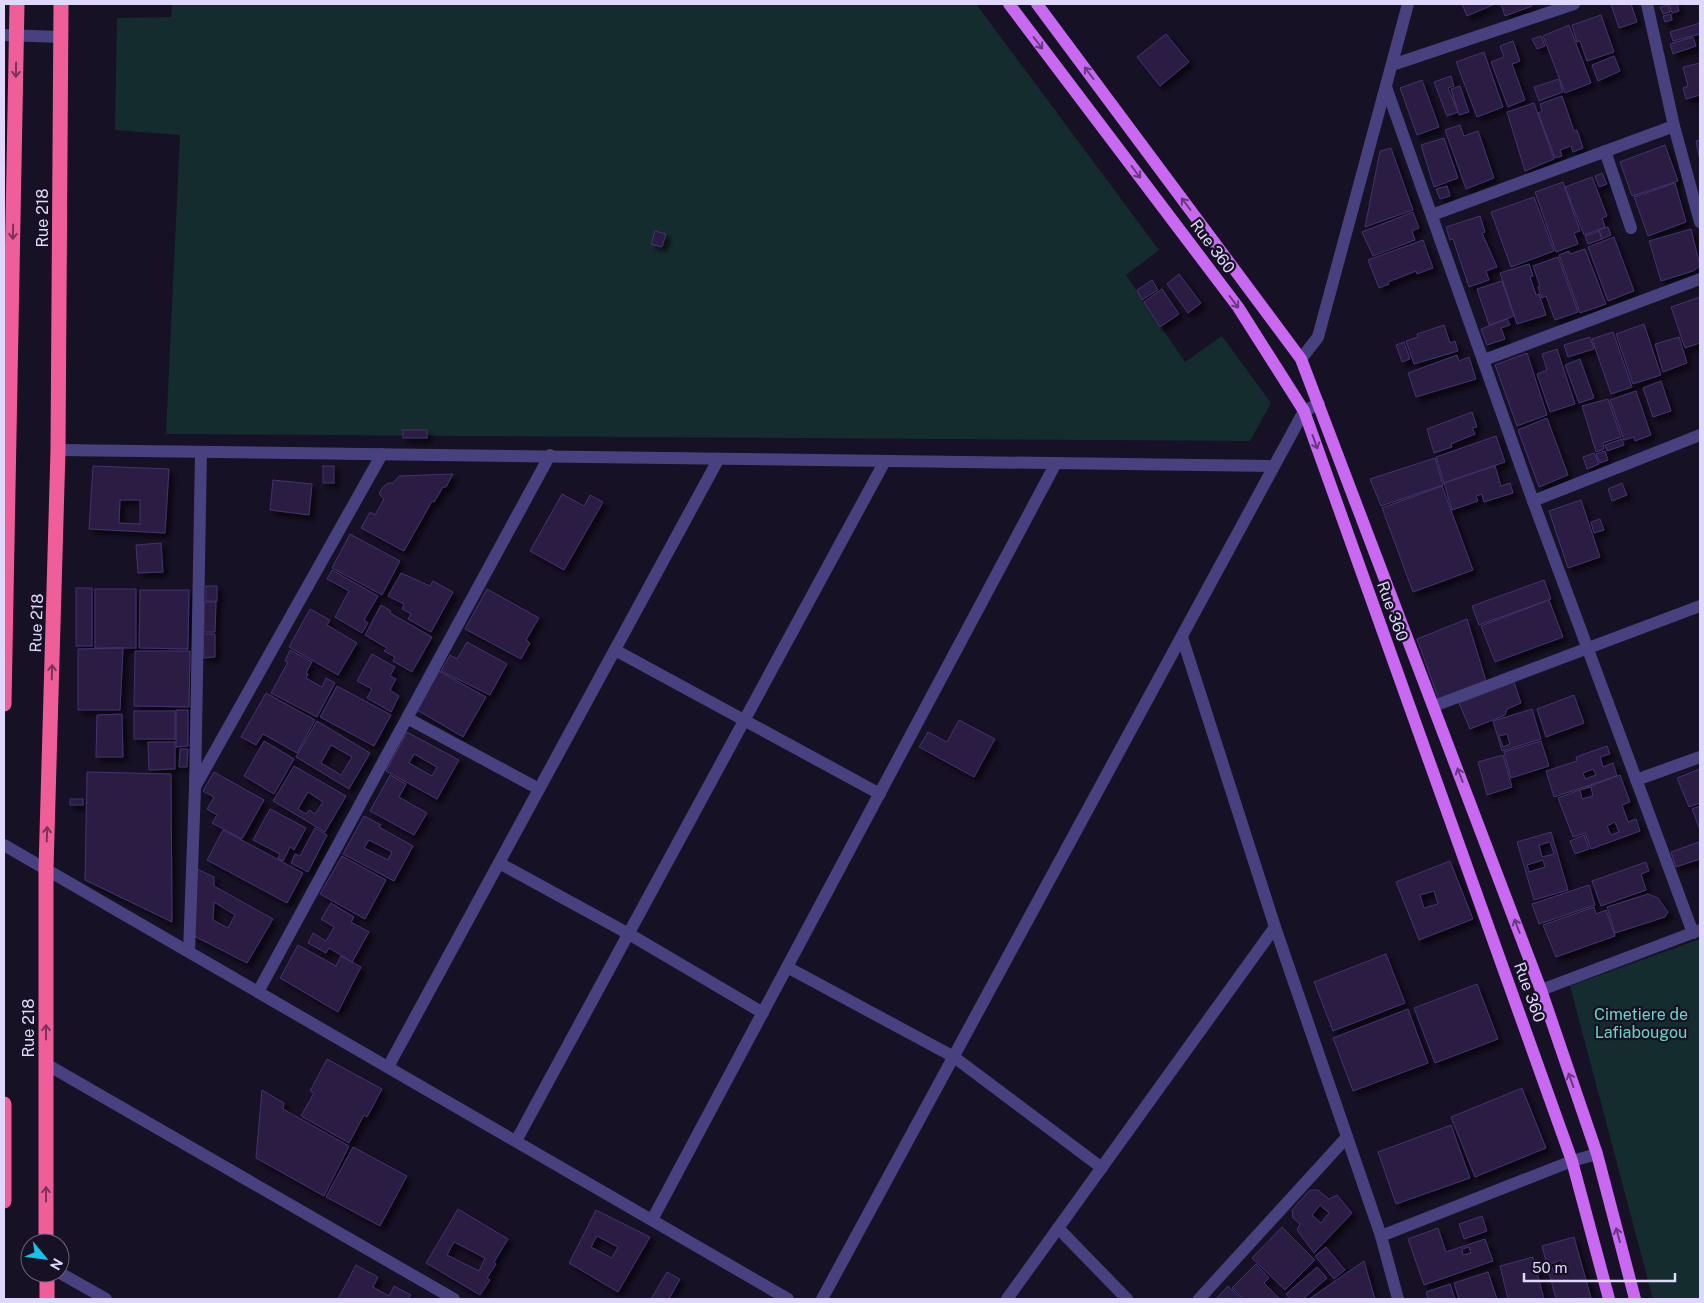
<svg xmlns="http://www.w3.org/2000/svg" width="1704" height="1303" font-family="'Public Sans',sans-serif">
	<defs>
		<filter id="shadow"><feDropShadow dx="4.5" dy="4.5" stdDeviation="2.5" flood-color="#0009"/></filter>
	</defs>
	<rect width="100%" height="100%" fill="#161124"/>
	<g fill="#152c2e">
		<path d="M172,4h804l183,246 -33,25 59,87 37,-26 49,67 -21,38 -1084,-7 14,-299 -65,-5 2,-112 54,-1z"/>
		<path d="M1700,939v360h-47l-83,-313z"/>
	</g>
	<g fill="#291f43" stroke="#43336d" fill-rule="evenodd" filter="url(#shadow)">
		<path d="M1462,4h33l-28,12z"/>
		<path d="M1501,4h30l1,2 -27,10z"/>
		<path d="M1611,4h20l6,18 -18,6z"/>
		<path d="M1669,4h8l2,7 -7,2z"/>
		<path d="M1668,5l2,7 -7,2 -3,-7z"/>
		<path d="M1671,14l1,6 -7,2 -2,-6z"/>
		<path d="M1601,15l13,37 -27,9 -7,-20 -3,1 -5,-17z"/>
		<path d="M1700,23v11l-27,7 -3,-9z"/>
		<path d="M1569,25l22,58 -26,10 -22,-57z"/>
		<path d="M1166,34l23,28 -29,24 -23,-29z"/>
		<path d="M1541,36l4,10 -8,3 -5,-10z"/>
		<path d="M1693,37l3,9 -23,8 -3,-10z"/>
		<path d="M1513,41l7,20 -8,3 13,36 -17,7 -17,-45 13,-5 -4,-11z"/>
		<path d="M1484,52l19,55 -26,10 -21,-55z"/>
		<path d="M1614,56l6,15 -22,10 -6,-16z"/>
		<path d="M1700,63v32l-14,4 -3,-11 5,-2 -5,-19z"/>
		<path d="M1451,76l3,10 -6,2 10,24 -11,4 -13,-34z"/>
		<path d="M1559,79l4,13 -24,9 -5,-14z"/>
		<path d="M1422,80l17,47 -22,8 -17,-47z"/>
		<path d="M1460,86l9,26 -10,3 -8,-26z"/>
		<path d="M1562,96l12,35 3,-1 6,18 -10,4 -2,-6 -11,4 2,6 -7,2 -17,-45 4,-2 -2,-7z"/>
		<path d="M1534,103l20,56 -29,12 -18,-59z"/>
		<path d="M1460,125l4,11 14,-5 16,47 -28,11 -21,-59z"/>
		<path d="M1444,138l14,40 -24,9 -13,-42z"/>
		<path d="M1700,140v21l-4,-20z"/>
		<path d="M1665,145l13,36 -46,15 -12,-34z"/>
		<path d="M1391,148l22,62 -48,17 15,-76z"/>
		<path d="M1602,173l5,11 -8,3 -4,-11z"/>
		<path d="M1592,177l15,39 -5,2 3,9 -21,8 -19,-48z"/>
		<path d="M1563,182l17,49 -6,2 4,11 -22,8 -21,-60z"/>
		<path d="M1675,183l11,39 -38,14 -14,-39z"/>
		<path d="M1447,186l3,10 -10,3 -4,-10z"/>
		<path d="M1534,197l20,54 -43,16 -20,-55z"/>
		<path d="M1413,212l6,16 -7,3 3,9 -42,16 -11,-24z"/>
		<path d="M1480,216l5,16 -3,1 15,34 -11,4 3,9 -20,7 -16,-48 -3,1 -4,-13z"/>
		<path d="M1608,227l3,8 -9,4 -3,-9z"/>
		<path d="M1691,229l9,37 -7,5 -32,10 -12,-40z"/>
		<path d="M655,231l11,3 -4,13 -11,-3z"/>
		<path d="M1599,231l3,8 -14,5 -3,-8z"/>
		<path d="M1614,237l20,54 -26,10 -20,-54z"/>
		<path d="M1423,240l10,28 -16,6 -1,-3 -28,11 1,2 -10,4 -11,-28z"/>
		<path d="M1585,249l21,55 -26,9 -21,-58 10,-4 1,3z"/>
		<path d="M1558,257l20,55 -23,8 -9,-24 -4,2 -4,-11 2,-1 -7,-20z"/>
		<path d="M1529,264l4,12 -3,1 6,18 3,-1 7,21 -29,9 -17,-51z"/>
		<path d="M1179,274l22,29 -13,10 -21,-29z"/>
		<path d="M1152,280l6,10 -16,10 -5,-10z"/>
		<path d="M1502,281l12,35 -25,9 -12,-36z"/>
		<path d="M1162,289l17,25 -19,13 -16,-25z"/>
		<path d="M1700,297v46l-15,5 -14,-41z"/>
		<path d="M1507,319l3,6 -9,3 4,11 -18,6 -6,-16z"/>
		<path d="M1644,324l17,51 -28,9 -17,-50z"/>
		<path d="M1444,325l6,18 5,-2 3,10 -44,13 -8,-23 12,-4 -1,-3z"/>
		<path d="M1613,332l19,55 -21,7 -19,-55z"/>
		<path d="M1590,337l4,12 -26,8 -4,-12z"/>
		<path d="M1679,337l8,26 -24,9 -8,-28z"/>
		<path d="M1404,342l6,17 -8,3 -6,-17z"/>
		<path d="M1557,349l18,55 -25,8 -13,-38 10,-4 -5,-16z"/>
		<path d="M1527,353l20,62 -30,11 -22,-61z"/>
		<path d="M1457,355l2,6 10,-4 7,22 -60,18 -8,-24z"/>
		<path d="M1580,359l14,39 -15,5 -14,-38z"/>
		<path d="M1661,381l10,30 -18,6 -10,-29z"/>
		<path d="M1636,391l15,44 -16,6 -1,-4 -10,3 -14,-40z"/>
		<path d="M1608,399l13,38 -18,6 1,6 -8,3 -14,-46z"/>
		<path d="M1472,412l5,15 -5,1 3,6 -24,10 1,3 -18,6 -7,-24z"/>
		<path d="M1547,418l21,57 -29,12 -21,-57z"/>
		<rect x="403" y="430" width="24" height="8"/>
		<path d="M1496,436l9,26 -61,21 -8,-26z"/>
		<path d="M1622,439l2,6 -17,6 -2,-6z"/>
		<path d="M1605,451l3,9 -8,3 -4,-9z"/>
		<path d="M1594,453l5,11 -12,5 -4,-12z"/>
		<path d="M1435,458l8,27 -62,21 -11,-27z"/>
		<path d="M93,466l76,3 -4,64 -76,-4zM120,500h20v24l-21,-1z"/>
		<rect x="323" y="466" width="11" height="17"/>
		<path d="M1495,466l6,20 9,-3 3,10 -29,9 -2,-8 -6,2 2,5 -26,9 -8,-27z"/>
		<path d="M453,474l-7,13h-3l-9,15 -2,-1 -28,50 -43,-23 9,-16 5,3 9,-16 -5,-5 3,-6 6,-5h5l6,-7z"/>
		<path d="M273,480l39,4 -3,31 -39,-5z"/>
		<path d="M1622,483l5,12 -15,6 -4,-12z"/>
		<path d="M1442,486l31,84 -60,22 -31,-84z"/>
		<path d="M562,494l22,12 6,-11 13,7 -39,68 -34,-19z"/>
		<path d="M1581,500l19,57 -32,11 -19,-57z"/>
		<path d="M1600,519l4,11 -10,3 -3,-11z"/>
		<path d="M350,534l50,27 -18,34 -50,-27z"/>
		<path d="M161,543l2,29 -25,1 -2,-28z"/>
		<path d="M332,570l46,26 -14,24 4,3 -6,10 -27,-16 14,-26 -22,-12z"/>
		<path d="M401,573l29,13 3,-5 20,11 -22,40 -23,-13 3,-5 -9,-5 2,-5 -16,-8z"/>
		<path d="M1544,580l7,19 -72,26 -7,-19z"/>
		<rect x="206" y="586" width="11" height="15"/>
		<rect x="76" y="588" width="16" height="58"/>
		<rect x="95" y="589" width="41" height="59"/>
		<path d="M487,589l52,29 -13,22 4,3 -9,16 -56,-30z"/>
		<path d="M140,590h49l-1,59 -49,-1z"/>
		<path d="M1549,600l14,37 -68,25 -14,-36z"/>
		<path d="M204,602h12l-1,30h-11z"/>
		<path d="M381,605l10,6 -1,2 42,24 -20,35 -19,-11 2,-4 -11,-6 3,-3 -22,-13z"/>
		<path d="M310,609l20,11 -3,5 30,18 -19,32 -49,-28z"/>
		<path d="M1467,619l19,62 -47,19 -22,-61z"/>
		<path d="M203,634h12v23l-11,1z"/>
		<path d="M467,642l40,22 -17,31 -49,-24 9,-16 7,4z"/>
		<path d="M123,648l-3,62h-42v-61z"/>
		<path d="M290,650l22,12 -6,11 2,1 -2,4 16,9 4,-9 9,5 -18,34 -46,-24 17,-31 -3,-1z"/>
		<path d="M135,651h55l-1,56 -55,-1z"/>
		<path d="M372,654l23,13 -5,9 6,3 -6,11 9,6 -8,16 -24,-14 5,-9 -15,-8z"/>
		<path d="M439,671l47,26 -23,40 -46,-27z"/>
		<path d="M1514,682l7,21 -14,6 -2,6 -35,14 -11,-26z"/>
		<path d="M337,686l54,29 -17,31 -54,-29z"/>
		<path d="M266,693l49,27 -18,33 -34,-19 -7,11 -15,-8z"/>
		<path d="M1574,695l10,28 -38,14 -9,-28z"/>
		<path d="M1532,709l9,30 -39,12 -9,-30zM1507,734l3,10 -7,3 -4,-11z"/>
		<path d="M176,710h12v36l-12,1z"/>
		<rect x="134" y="711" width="41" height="28"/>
		<path d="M122,714l1,43h-27l1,-42z"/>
		<path d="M959,720l36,19 -21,38 -55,-30 9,-15 19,10z"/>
		<path d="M317,721l53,32 -21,36 -53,-32zM331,745l21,12 -11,18 -20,-12z"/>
		<path d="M407,732l52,28 -22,39 -51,-28zM414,754l23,13 -5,9 -23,-13z"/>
		<path d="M264,741l30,18 -20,35 -30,-18z"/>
		<path d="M1541,741l8,25 -38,12 -7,-26z"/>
		<path d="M148,742h27v27l-26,1z"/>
		<path d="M1607,746l3,8 -10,3 3,10 10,-4 4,13 -63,21 -8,-26 31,-10 -1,-4zM1593,769l3,6 -11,4 -2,-6z"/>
		<path d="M180,749h8l-1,18h-8z"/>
		<path d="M1503,755l9,32 -25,8 -9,-33z"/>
		<path d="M294,766l52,30 -21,36 -52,-31zM308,792l15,10 -8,12 -6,-4 -3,4 -8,-5z"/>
		<path d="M1700,769v34l-11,4 -12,-29z"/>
		<path d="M87,772l84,2 1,148 -87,-42z"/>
		<path d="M214,772l50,28 -22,39 -30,-16 5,-8 -10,-6 7,-12 -11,-6z"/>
		<path d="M390,775l16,9 -7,13 28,16 -13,22 -44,-24z"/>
		<path d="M1620,775l10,27 -8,3 6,17 8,-3 4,12 -49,18 -6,-16 -12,4 -15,-39zM1591,787l2,9 -11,3 -2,-9zM1615,822l4,10 -8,3 -4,-9z"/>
		<rect x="70" y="799" width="13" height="6"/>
		<path d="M1700,806v24l-8,-21z"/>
		<path d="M270,809l36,19 -12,22 -4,-3 -7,14 -5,-3 2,-4 -27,-14z"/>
		<path d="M364,816l17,9 -2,2 34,19 -19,35 -51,-27zM369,840l23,12 -4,8 -24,-12z"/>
		<path d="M315,828l12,7 -19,37 -17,-9 4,-9 5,2z"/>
		<path d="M223,830l80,43 -16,30 -80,-43z"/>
		<path d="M1551,832l17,58 -34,10 -17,-58zM1550,842l4,12 -12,3 -3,-12zM1543,860l2,7 -16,5 -2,-7z"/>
		<path d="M1584,835l5,14 -14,5 -5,-13z"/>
		<path d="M1699,842l1,17 -24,8 -5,-15z"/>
		<path d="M342,856l44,24 -21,39 -45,-25z"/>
		<path d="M1450,861l23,58 -54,21 -23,-58zM1434,891l4,13 -14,4 -4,-13z"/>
		<path d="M1646,862l3,9 -8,3 5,16 -45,16 -9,-25z"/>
		<path d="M193,867l21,10v9l59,33 -26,44 -55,-28zM214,902l21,13 -7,13 -15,-8z"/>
		<path d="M1589,885l6,20 -56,19 -7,-20z"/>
		<path d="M1648,894l10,4 10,14 -3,5 -50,16 -8,-26z"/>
		<path d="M331,903l23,14 -3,5 18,10 -17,30 -23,-14 -3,5 -18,-10 5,-10 13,8 8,-14 -13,-8z"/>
		<path d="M1594,907l2,7 10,-4 9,26 -59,21 -13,-32z"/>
		<path d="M298,945l38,21 5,-10 20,11 -23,45 -58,-34z"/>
		<path d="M1386,954l19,49 -72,28 -19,-49z"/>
		<path d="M1477,984l21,55 -63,24 -21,-55z"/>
		<path d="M1408,1009l20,54 -75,28 -20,-53z"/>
		<path d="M327,1059l55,30 -15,28 -3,-2 -15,28 -48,-27 13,-23 -4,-2z"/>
		<path d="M1522,1088l24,60 -71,29 -24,-60z"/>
		<path d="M262,1090l22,13 -1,6 66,37 -25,50 -68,-38z"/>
		<path d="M1451,1125l19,53 -74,26 -18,-52z"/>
		<path d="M353,1147l54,29 -27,50 -54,-29z"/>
		<path d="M1310,1190h8l11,9 8,-4 15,18 -38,40 -17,-23 3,-6 -7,-6 -1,-8zM1320,1205l9,8 -8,10 -9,-8z"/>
		<path d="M458,1209l50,30 -14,23 2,2 -9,14 3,2 -10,15 -54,-32zM454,1242l31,16 -6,13 -32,-16z"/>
		<path d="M596,1210l54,27 -32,55 -49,-29zM597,1236l21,11 -6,11 -21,-11z"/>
		<path d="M1482,1216l5,15 -23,8 -5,-15z"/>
		<path d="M1282,1227l33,33 -30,30 -33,-32z"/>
		<path d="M1438,1228l8,24 39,-13 8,22 -69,24 -16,-46zM1469,1247l2,6 -8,2 -1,-6z"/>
		<path d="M1574,1237l17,61 -35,1 -14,-53zM1561,1260l3,9 -10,4 -3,-9z"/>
		<path d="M1326,1247l19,23 -11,9 -19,-23z"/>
		<path d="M1533,1257l11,42h-36l-8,-33z"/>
		<path d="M1364,1261l11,38h-66z"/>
		<path d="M1256,1264l13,14 -5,5 16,16h-37l-11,-11z"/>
		<path d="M356,1265l22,12 -5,10 16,9 5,-10 17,9 -3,4h-70z"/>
		<path d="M1317,1267l10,11 -24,21h-13l-4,-5z"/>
		<path d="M667,1272l13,7 -11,20h-18z"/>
		<path d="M1488,1272l9,27h-38l-5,-16z"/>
		<path d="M1450,1284l5,15h-27l-2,-7z"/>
		<path d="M1228,1286l13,13h-25z"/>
	</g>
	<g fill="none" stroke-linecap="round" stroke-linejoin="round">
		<g stroke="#48417f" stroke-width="12">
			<path d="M1647,4l27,122 26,96"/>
			<path d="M4,35l57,2"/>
			<path d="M1392,65l182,-61"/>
			<path d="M1386,87l147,414 160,432"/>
			<path d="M1605,151l26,77"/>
			<path d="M1432,215l242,-89"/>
			<path d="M1301,359l17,-22 90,-333"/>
			<path d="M1484,360l216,-81"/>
			<path d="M58,450l1216,16"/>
			<path d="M1533,501l167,-66"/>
			<path d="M1182,637l93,290 106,309 17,63"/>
			<path d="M615,650l265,144"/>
			<path d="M1434,706l266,-100"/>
			<path d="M407,718l132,71"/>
			<path d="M1636,780l64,-23"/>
			<path d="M196,785l186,-331"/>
			<path d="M4,845l784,454"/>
			<path d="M499,863l130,71 134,79"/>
			<path d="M189,952l6,-164 6,-336"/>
			<path d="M787,967l167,90 148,111"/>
			<path d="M1541,990l159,-60"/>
			<path d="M258,992l292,-537"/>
			<path d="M46,1064l408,235"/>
			<path d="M388,1067l330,-607"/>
			<path d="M516,1141l369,-680"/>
			<path d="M652,1220l404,-757"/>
			<path d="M1058,1228l69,71"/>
			<path d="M1381,1236l191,-75 25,-7"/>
			<path d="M60,1273l46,26"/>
			<path d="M822,1299l482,-888 15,-7"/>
			<path d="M1007,1299l268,-372"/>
			<path d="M1199,1299l148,-162"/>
		</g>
		<g stroke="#c969f1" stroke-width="12">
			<path d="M1009,4l229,303 66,104 268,750 37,138"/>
			<path d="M1037,4l264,355 240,631 56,164 38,145"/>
		</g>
		<g stroke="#f05e99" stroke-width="15">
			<path d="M4,704l13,-700"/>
			<path d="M4,1104v97"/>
			<path d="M46,1243v-374l12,-419 3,-446"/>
			<path d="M47,1299v-26"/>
		</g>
	</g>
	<defs><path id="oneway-shaft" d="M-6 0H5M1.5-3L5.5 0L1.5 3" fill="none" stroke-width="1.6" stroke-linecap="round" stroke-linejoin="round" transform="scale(1.25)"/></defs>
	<g stroke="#673980">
		<use href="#oneway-shaft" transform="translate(1038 43) rotate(53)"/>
		<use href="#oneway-shaft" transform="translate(1089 73) rotate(-127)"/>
		<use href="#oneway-shaft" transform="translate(1136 172) rotate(53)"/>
		<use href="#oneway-shaft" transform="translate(1186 204) rotate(-127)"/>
		<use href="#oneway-shaft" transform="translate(1234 302) rotate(53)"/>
		<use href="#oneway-shaft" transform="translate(1315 442) rotate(70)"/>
		<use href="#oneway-shaft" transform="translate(1460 775) rotate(-111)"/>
		<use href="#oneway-shaft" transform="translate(1517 926) rotate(-111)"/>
		<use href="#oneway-shaft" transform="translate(1571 1080) rotate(-109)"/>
		<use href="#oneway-shaft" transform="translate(1618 1235) rotate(-105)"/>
	</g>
	<g stroke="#783459">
		<use href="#oneway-shaft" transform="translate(16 70) rotate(91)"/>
		<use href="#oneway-shaft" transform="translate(13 232) rotate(91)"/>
		<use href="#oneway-shaft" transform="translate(52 672) rotate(-88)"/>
		<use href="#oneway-shaft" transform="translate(47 834) rotate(-88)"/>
		<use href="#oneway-shaft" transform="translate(46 1032) rotate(-90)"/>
		<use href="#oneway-shaft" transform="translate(46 1194) rotate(-90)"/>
	</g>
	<g text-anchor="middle" stroke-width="4.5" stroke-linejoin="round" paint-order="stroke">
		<g font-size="16" fill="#dfd8fb" stroke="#161124">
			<text transform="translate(42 218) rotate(-90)" y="6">Rue 218</text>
			<text transform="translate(1213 246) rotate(53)" y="6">Rue 360</text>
			<text transform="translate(1393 611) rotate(70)" y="6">Rue 360</text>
			<text transform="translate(36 623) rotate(-88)" y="6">Rue 218</text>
			<text transform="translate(1530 992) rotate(70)" y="6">Rue 360</text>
			<text transform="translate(28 1028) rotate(-90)" y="6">Rue 218</text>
		</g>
		<g font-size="16" fill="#6ad5c3" stroke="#161124">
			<text x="1641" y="1020">Cimetiere de<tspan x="1641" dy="18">Lafiabougou</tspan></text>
		</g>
	</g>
	<rect width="1704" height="1303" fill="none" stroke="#dfd8fb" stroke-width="10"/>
	<g transform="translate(45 1258) rotate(119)"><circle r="24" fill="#161124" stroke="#66617a"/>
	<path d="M0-4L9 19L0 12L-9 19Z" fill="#16c3e9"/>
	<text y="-8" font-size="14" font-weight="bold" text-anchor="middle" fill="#dfd8fb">N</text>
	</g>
	<path d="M1524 1273v8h151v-8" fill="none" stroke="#dfd8fb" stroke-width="2.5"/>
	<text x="1532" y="1273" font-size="15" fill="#dfd8fb" stroke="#161124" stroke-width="4" paint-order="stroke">50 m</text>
</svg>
